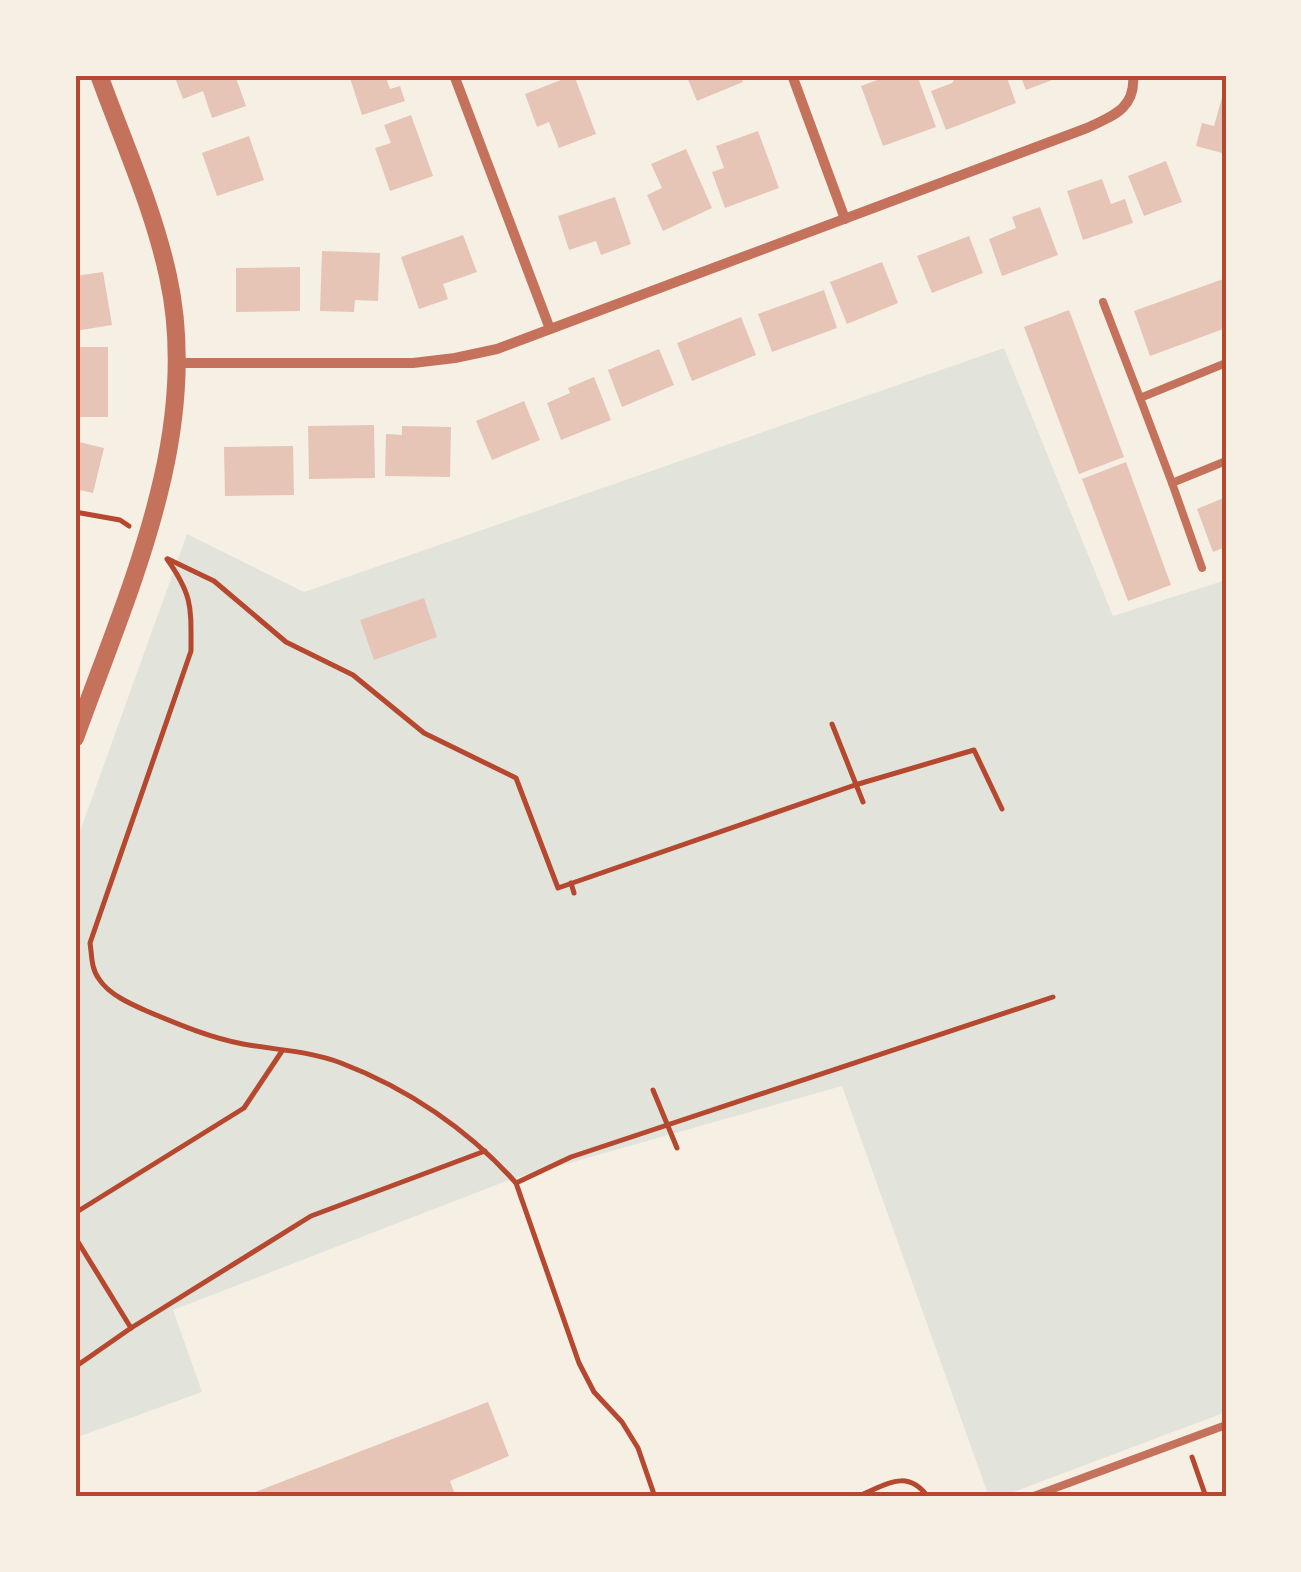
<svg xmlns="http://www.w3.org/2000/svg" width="1301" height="1572" font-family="'Source Sans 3',sans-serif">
	<rect width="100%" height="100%" fill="#f6efe4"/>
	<path fill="#e2e4dc" d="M1004,348l109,268 113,-36v832l-226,85h-11l-147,-411 -333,94 -336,130 29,82 -127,46v-593l112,-311 117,58z"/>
	<g fill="#e6c5b7">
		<path d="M174,75h61l11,31 -34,12 -9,-27 -20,8z"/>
		<path d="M349,75h36l5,14 10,-3 5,15 -43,14z"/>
		<path d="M574,75l22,59 -37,14 -10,-26 -12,5 -12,-33z"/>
		<path d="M686,75h54l3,7 -46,19z"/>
		<path d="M891,75h26l19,52 -53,19 -22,-60z"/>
		<path d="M958,75h48l10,28 -70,27 -15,-39 21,-8z"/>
		<path d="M1020,75h45l-39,15z"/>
		<path d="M1223,94l3,1v59l-30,-8 6,-23 12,3z"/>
		<path d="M411,115l22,61 -43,15 -15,-43 16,-5 -7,-18z"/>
		<path d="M758,131l21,57 -54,20 -13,-36 12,-4 -8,-22z"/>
		<path d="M249,136l15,44 -47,16 -15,-43z"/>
		<path d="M686,149l26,59 -49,23 -16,-36 15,-7 -11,-24z"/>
		<path d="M1166,161l16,41 -38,14 -16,-40z"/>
		<path d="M1102,179l9,25 14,-5 8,24 -50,17 -16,-49z"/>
		<path d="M615,197l16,47 -30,11 -5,-14 -27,9 -11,-34z"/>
		<path d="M1040,207l18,48 -56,21 -13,-37 27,-11 -4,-11z"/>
		<path d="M463,235l14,37 -34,12 5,15 -29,10 -18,-52z"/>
		<path d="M969,236l14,37 -51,20 -15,-37z"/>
		<path d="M322,251l58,2 -2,48 -23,-1 -1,12 -34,-1z"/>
		<path d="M882,262l16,41 -51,21 -17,-42z"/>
		<path d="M300,267v44l-64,1v-44z"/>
		<path d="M103,272l9,53 -37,6v-55z"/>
		<path d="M1226,278v50l-76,28 -16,-45z"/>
		<path d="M824,290l13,38 -65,24 -14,-38z"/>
		<path d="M1069,310l55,147 -45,17 -55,-147z"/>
		<path d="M741,317l15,38 -64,26 -15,-38z"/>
		<rect x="75" y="347" width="33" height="70"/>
		<path d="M659,349l15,36 -52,22 -14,-37z"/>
		<path d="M594,377l17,43 -50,20 -14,-37 23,-10 -2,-5z"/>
		<path d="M524,401l16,39 -48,20 -16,-39z"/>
		<path d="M374,425l1,53 -66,1 -1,-53z"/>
		<path d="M402,426l49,1 -1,50 -65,-1 1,-42 16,1z"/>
		<path d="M75,441l29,7 -11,45 -18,-4z"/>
		<path d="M293,446l1,49 -69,1 -1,-49z"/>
		<path d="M1126,462l45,123 -43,16 -46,-122z"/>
		<path d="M1226,497v50l-13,5 -16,-43z"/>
		<path d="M424,598l13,39 -63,23 -14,-40z"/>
		<path d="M488,1402l21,54 -59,25 6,16h-205l-1,-3z"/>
	</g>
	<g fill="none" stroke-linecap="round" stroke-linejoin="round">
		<g stroke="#b5482f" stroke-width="5">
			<path d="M75,512l45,8 9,6"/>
			<path d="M167,559c26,37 24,48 24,92l-101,292c2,12 1,26 9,36 10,16 34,26 50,33 31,13 62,26 94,32 33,6 67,7 98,19 66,25 128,67 175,120l63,180 15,29 28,30 16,26 17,49"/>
			<path d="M168,559l46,22 72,61 67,33 71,58 92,45 42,110 297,-103 119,-35 28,59"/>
			<path d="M832,724l31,78"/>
			<path d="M571,883l3,10"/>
			<path d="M653,1090l24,58"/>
			<path d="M516,1183l55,-26 482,-160"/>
			<path d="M75,1213l169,-105 38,-57"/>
			<path d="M75,1237l56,91"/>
			<path d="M75,1367l56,-39 180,-112 174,-65"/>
			<path d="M1192,1457l14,40"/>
			<path d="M856,1497c29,-11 50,-30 72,0"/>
		</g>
		<g stroke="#c5725c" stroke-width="8">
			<path d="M1103,302l37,96"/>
			<path d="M1226,363l-86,35 32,85 54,-22"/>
			<path d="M1172,483l30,85"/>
			<path d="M1031,1497l195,-72"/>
		</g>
		<g stroke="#c5725c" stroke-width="10">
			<path d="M454,75l96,254"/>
			<path d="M792,75l53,144"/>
			<path d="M177,363h236l42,-5 42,-9 590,-221c26,-12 49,-20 46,-53"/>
		</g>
		<path stroke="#c5725c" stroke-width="18" d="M75,738c52,-145 128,-304 93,-462 -15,-69 -45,-135 -69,-201"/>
	</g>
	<rect width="1301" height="1572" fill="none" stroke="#f6efe4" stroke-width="155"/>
	<rect x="78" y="78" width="1146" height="1416" fill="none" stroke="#b5482f" stroke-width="4"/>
</svg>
